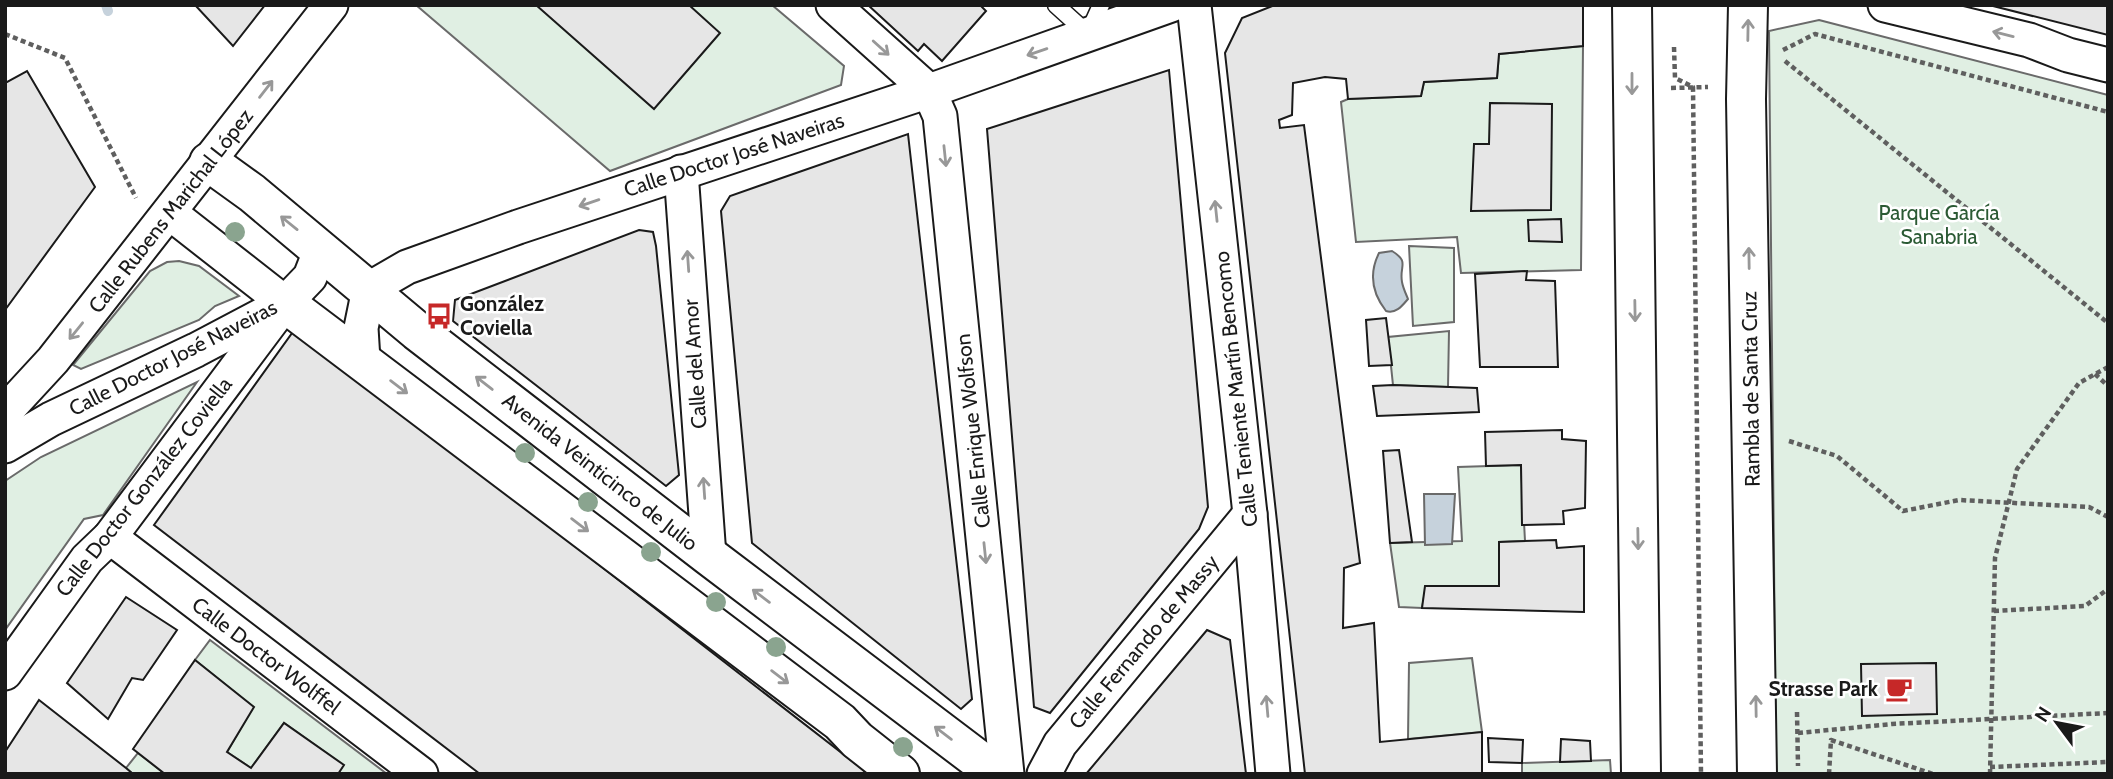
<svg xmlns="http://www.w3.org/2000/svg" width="2113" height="779" font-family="Cabin,sans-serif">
	<rect width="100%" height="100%" fill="#fff"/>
	<g fill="#e0efe3" stroke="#6a6a6a" stroke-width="2">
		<path d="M416,5h356l72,61 -3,19 -231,86z"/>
		<path d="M1819,20l289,75v679h-332l-7,-743z"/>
		<path d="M1583,46l-2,224 -120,3 -4,-36 -101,5 -15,-140 7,-3 73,-3 3,-14 73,-4 2,-24z"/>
		<path d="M1409,246l45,2v74l-41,4z"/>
		<path d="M179,261l20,5 40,30 -24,10 -16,14 -118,49 -8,-4 77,-94 17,-9z"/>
		<path d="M1449,331l-1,56 -55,-2 -5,-48z"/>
		<path d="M197,382l-94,133 -19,4 -79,111v-149l36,-24z"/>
		<path d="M1521,465l4,76 -26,1v44h-73l-4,22 -23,-1 -9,-64 72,-2 -4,-74z"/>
		<path d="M210,640l177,134h-49l5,-9 -59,-42 -33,45 -24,-16 26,-45 -58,-47z"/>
		<path d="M1472,658l10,74 -74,7 1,-76z"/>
		<path d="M138,753l27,21h-32l-7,-6z"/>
		<path d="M1610,760l1,14h-89v-11z"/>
	</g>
	<g fill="#c6d2dc" stroke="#6a6a6a" stroke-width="2">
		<path d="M1392,251c18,11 7,15 10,31 1,6 4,12 6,17 -6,7 -12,15 -22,12 -14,-18 -17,-38 -7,-58z"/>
		<path d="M1424,494h31l-3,50 -27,1z"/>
	</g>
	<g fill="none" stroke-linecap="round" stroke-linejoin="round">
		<path stroke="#c6d2dc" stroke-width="10" d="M106,5l2,6"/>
	</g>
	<g fill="#e6e6e6" stroke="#1a1a1a" stroke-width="2">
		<path d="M195,5h70l-32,41z"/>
		<path d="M536,5h153l31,28 -66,76z"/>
		<path d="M868,5h112l6,6 -44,50 -18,-17 -6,7z"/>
		<path d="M1275,5h308v41l-84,8 -2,24 -73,4 -3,14 -73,3 -2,-20 -21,-2 -32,6 -1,32 -13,5 1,8 24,-3 56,438 -16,5 -1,60 31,-5 6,119 102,-10v42h-177l-80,-721 17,-35z"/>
		<path d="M1989,5h119v30z"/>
		<path d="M1169,70l39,437 -9,22 -149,184 -16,-6 -47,-578z"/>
		<path d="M27,71l68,116 -90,123v-227z"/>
		<path d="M1490,103l62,1 -1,106 -80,1 3,-67h15z"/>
		<path d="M908,134l64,565 -11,10 -209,-166 -31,-332 9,-15z"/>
		<path d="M1561,219l1,23 -33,-1 -1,-21z"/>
		<path d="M639,230l14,2 3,14 23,229 -13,11 -213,-165 2,-21z"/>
		<path d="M1527,271l-1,9 29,1 3,86h-78l-5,-93z"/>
		<path d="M1386,318l6,47 -23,1 -3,-46z"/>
		<path d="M295,329l570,442 -2,3h-383l-326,-249z"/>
		<path d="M1393,385l84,3 2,24 -102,4 -4,-30z"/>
		<path d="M1562,430v9l24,2 -1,67 -22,3 1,13 -42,1 -1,-60 -35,1 -1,-34z"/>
		<path d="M1399,450l13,92 -22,1 -7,-92z"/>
		<path d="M1556,540l1,8 27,-2v66l-162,-4 3,-22h74v-44z"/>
		<path d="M126,597l51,33 -34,50 -11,-2 -24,41 -41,-36z"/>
		<path d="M1207,630l23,10 16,134h-160z"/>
		<path d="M195,660l59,47 -27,45 24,16 33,-45 60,42 -6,9h-173l-32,-25z"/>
		<path d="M1936,663l1,51 -75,2 -1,-52z"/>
		<path d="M39,700l87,68 7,6h-128v-22z"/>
		<path d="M1488,738l35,2 -1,23 -33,-1z"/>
		<path d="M1561,739l29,2 1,20 -31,1z"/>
	</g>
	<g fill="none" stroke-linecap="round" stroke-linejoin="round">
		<g stroke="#1a1a1a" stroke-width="19">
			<path id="lane" d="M1056,5l32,29 13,-29"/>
		</g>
		<g stroke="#1a1a1a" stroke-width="37">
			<g id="street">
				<path d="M833,5l96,86 11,25 67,658"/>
				<path d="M1194,5l56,509 23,260"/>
				<path d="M1885,5l144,35 39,15 40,10"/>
				<path d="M681,172l28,384"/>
				<path d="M170,213l115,90"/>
				<path d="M363,360l-2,-32 8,-39 38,-22 111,-40 411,-136 242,-86"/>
				<path d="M5,412l48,-52 278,-355"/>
				<path d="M5,446l46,-27 145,-69 89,-47 25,-26 11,-28"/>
				<path d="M110,537l311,237"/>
				<path d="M5,673l82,-114 23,-22 175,-234"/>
				<path d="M1044,774l16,-30 190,-230"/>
			</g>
		</g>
		<g stroke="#1a1a1a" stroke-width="42">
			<g id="secondary">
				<path d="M1632,5l9,769"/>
				<path d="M1748,5l-2,94 11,675"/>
				<path d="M209,162l43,31 165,138 292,225 288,218"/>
				<path d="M285,303l555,419 17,18 43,34"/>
			</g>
		</g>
		<g stroke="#5f5f5f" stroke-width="4.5" stroke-dasharray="5 3.5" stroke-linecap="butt">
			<path d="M5,34l60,24 71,140"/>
			<path d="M1674,47l1,31 18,9 8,687"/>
			<path d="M1783,50l32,-16 293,78"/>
			<path d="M1785,61l323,262"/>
			<path d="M1671,88l37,-1"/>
			<path d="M2095,374l13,12"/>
			<path d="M1789,441l48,15 66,55 56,-11 130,7 19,10"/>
			<path d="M1994,611l91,-5 23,-17"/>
			<path d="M1797,712l1,54"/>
			<path d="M1798,733l94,-9 216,-11"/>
			<path d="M1990,767l118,-5"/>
			<path d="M1829,774l2,-34 102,34"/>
			<path d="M1990,774l5,-216 22,-89 62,-86 29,-16"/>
		</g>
		<use href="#lane" stroke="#fff" stroke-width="16"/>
		<use href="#street" stroke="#fff" stroke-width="33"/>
		<use href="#secondary" stroke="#fff" stroke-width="38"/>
	</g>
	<g fill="#8aa48f">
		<circle cx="235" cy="232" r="10"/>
		<circle cx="525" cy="453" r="10"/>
		<circle cx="588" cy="502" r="10"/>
		<circle cx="651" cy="552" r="10"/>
		<circle cx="716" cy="602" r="10"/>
		<circle cx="776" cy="647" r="10"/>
		<circle cx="903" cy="747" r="10"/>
	</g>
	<defs><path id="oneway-shaft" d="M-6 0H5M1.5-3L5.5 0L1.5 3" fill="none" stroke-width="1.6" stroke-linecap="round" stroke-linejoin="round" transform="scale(1.75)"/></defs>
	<g stroke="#989898">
		<use href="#oneway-shaft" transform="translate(1748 30) rotate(-89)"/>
		<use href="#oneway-shaft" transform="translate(2003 34) rotate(-166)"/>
		<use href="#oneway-shaft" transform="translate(881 48) rotate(42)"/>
		<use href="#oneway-shaft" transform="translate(1037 52) rotate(161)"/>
		<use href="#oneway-shaft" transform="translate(1632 84) rotate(90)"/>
		<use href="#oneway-shaft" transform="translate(266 89) rotate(-52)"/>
		<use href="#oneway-shaft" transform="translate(945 156) rotate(84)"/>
		<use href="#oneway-shaft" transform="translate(589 203) rotate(161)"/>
		<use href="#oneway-shaft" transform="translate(1216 211) rotate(-96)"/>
		<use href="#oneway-shaft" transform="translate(289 223) rotate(-141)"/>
		<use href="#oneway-shaft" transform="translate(1749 258) rotate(-91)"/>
		<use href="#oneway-shaft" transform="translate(688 261) rotate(-94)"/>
		<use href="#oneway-shaft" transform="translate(1635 311) rotate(89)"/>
		<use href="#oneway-shaft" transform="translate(76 331) rotate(129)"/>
		<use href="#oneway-shaft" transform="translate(484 383) rotate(-142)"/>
		<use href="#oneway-shaft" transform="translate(399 387) rotate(37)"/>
		<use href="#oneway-shaft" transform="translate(704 488) rotate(-94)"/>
		<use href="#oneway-shaft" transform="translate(580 525) rotate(37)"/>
		<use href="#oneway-shaft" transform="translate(1638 539) rotate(89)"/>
		<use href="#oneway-shaft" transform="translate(985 553) rotate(84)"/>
		<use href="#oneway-shaft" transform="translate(761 596) rotate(-143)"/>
		<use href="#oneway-shaft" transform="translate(780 677) rotate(37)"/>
		<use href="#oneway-shaft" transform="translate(1267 706) rotate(-95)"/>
		<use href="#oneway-shaft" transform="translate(1756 706) rotate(-91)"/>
		<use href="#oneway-shaft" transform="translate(943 733) rotate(-143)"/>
	</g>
	<defs>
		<g id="bus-bare" transform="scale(2.1)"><path d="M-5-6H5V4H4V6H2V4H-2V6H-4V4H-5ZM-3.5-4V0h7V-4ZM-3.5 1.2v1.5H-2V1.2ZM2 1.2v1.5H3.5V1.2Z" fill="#c62828" stroke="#fff" stroke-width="2.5" paint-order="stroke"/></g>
		<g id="cafe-bare" transform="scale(2.1)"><path d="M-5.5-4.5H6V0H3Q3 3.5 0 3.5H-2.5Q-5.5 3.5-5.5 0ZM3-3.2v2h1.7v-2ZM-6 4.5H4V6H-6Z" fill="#c62828" stroke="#fff" stroke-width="2.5" paint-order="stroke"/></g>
	</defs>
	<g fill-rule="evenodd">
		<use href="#bus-bare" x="439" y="316"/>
		<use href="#cafe-bare" x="1899" y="689"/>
	</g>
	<g text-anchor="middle" stroke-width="5" stroke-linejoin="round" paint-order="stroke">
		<g font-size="21" fill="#1a1a1a" stroke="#fff">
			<text transform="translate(734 155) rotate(-18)" y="7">Calle Doctor José Naveiras</text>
			<text transform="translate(171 211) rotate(-52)" y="7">Calle Rubens Marichal López</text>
			<text transform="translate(173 358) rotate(-27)" y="7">Calle Doctor José Naveiras</text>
			<text transform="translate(695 364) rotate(-94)" y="7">Calle del Amor</text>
			<text transform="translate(1236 389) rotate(-96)" y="7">Calle Teniente Martín Bencomo</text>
			<text transform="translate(1751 389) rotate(-91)" y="7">Rambla de Santa Cruz</text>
			<text transform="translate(973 431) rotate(-96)" y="7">Calle Enrique Wolfson</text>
			<text transform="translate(600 472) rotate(38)" y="7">Avenida Veinticinco de Julio</text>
			<text transform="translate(144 487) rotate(-52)" y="7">Calle Doctor González Coviella</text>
			<text transform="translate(1144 642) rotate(-50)" y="7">Calle Fernando de Massy</text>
			<text transform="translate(266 656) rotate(37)" y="7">Calle Doctor Wolffel</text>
		</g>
		<g font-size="21" fill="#2b5a34" stroke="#fff">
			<text x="1939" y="220">Parque García<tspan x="1939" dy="24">Sanabria</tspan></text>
		</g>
		<g font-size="21" font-weight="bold" fill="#1a1a1a" stroke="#fff" text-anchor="start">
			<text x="460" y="311">González<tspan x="460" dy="24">Coviella</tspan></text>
			<text x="1878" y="696" text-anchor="end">Strasse Park</text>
		</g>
	</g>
	<rect width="2113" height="779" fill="none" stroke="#1a1a1a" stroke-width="14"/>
	<g transform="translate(2057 723) rotate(302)" stroke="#ffffff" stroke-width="5" paint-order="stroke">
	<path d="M0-5L12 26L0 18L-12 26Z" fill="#1a1a1a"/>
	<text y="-10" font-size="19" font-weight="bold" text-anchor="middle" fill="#1a1a1a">N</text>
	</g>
</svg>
